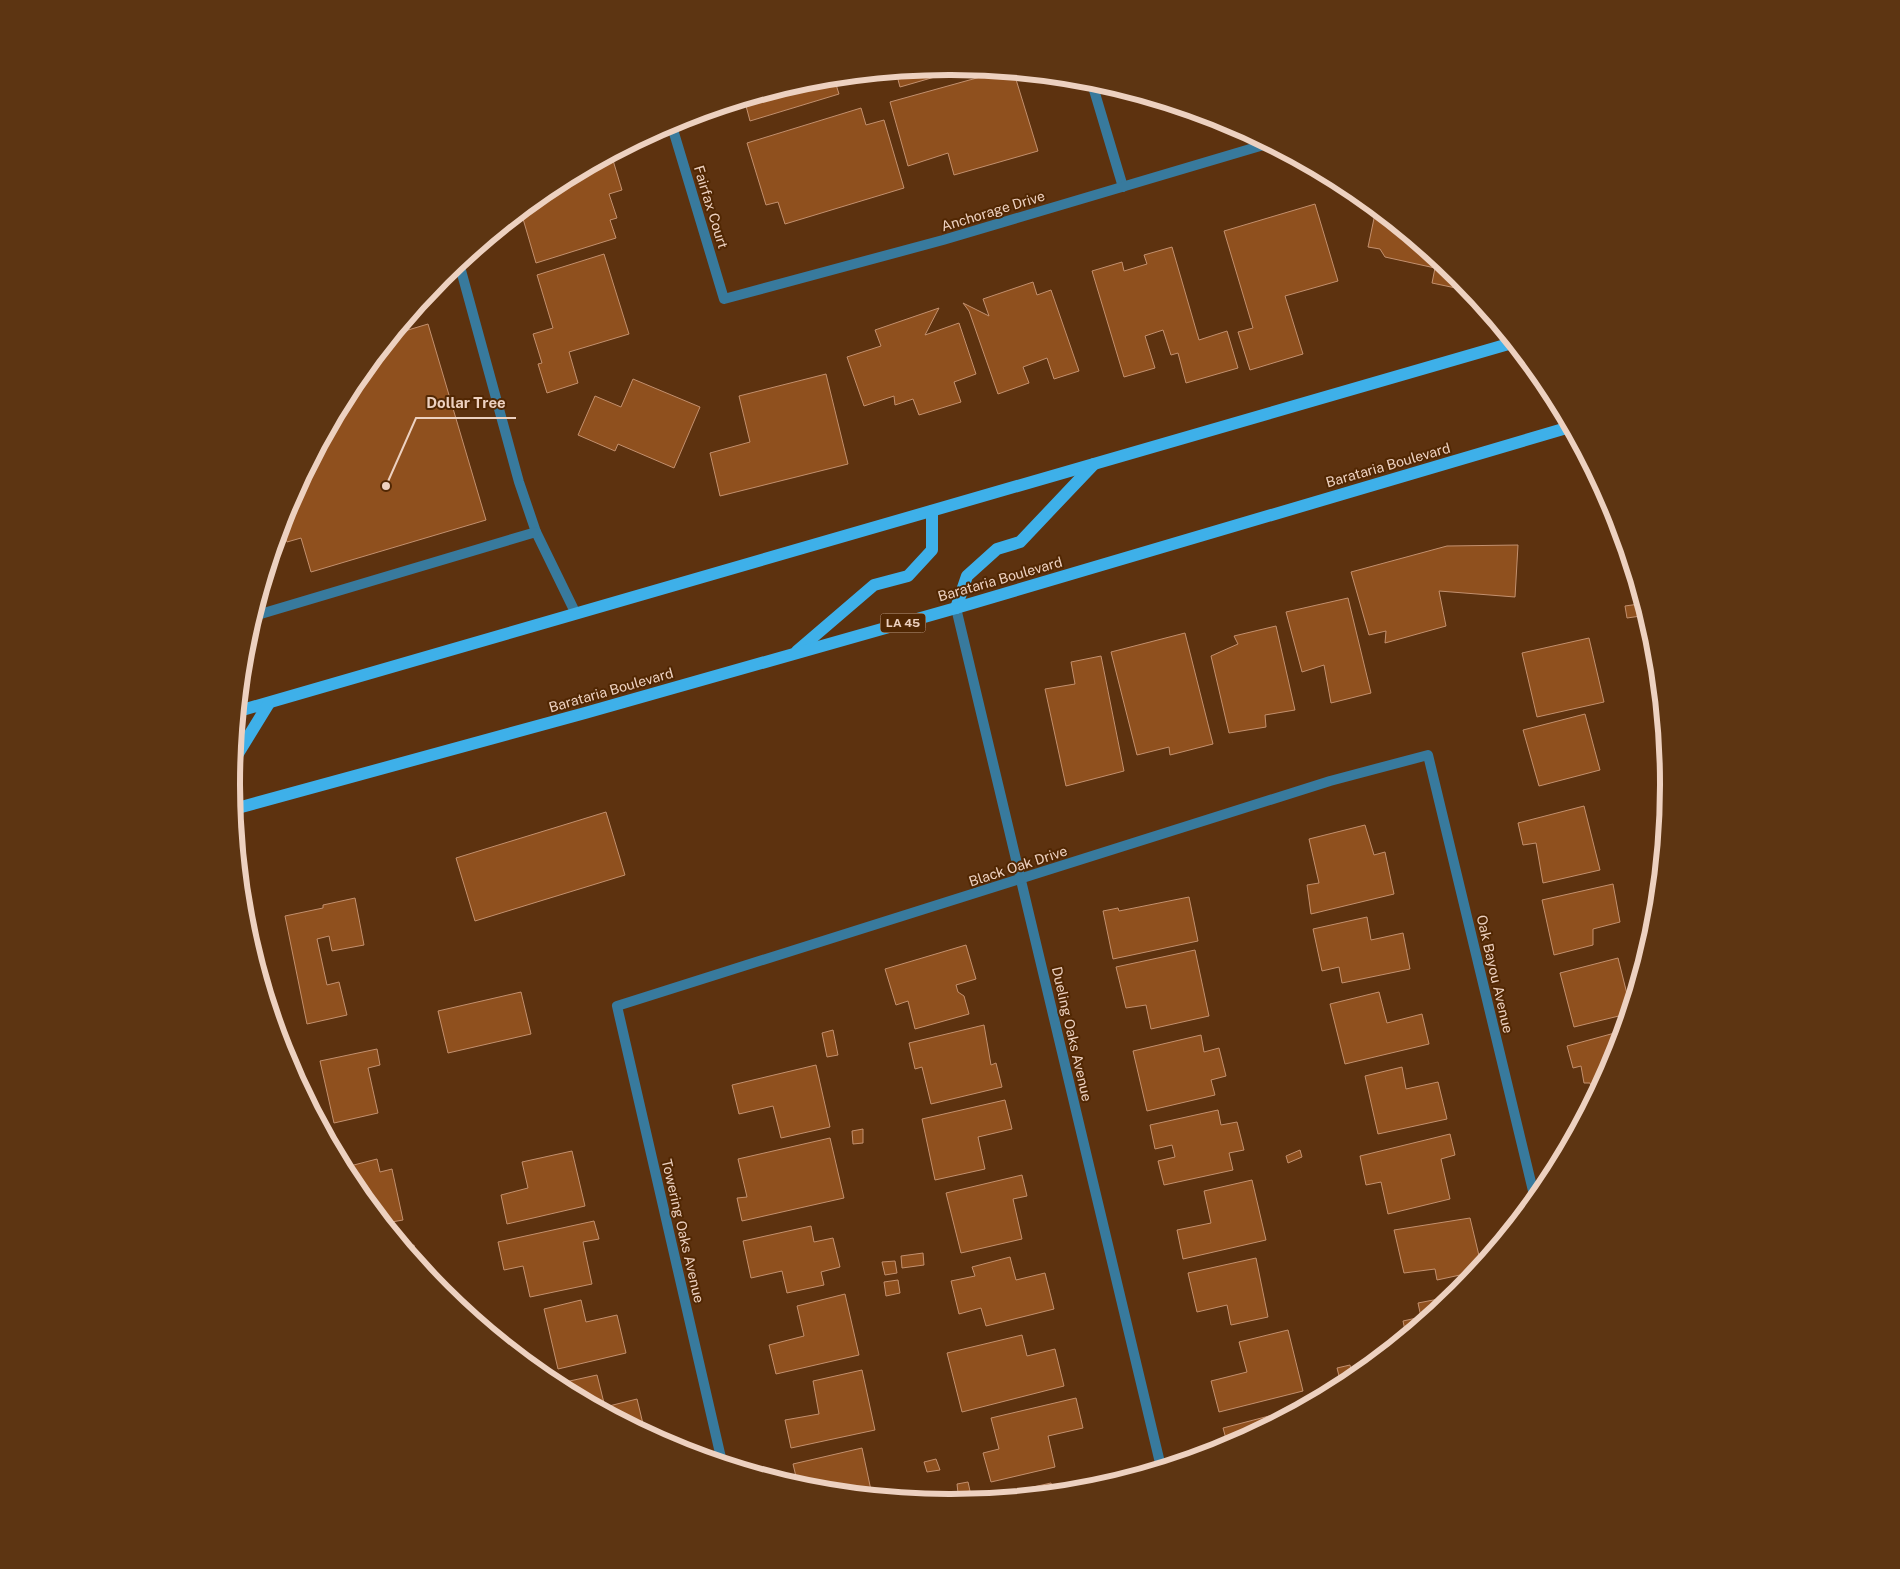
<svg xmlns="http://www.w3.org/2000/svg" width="1900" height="1569" font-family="'Public Sans',sans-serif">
	<rect width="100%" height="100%" fill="#5d320f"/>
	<g fill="#8f501e" stroke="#c3906e">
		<path d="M950,66l16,2 -66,19 -4,-15z"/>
		<path d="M1002,71l12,2 24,78 -84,24 -6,-22 -40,13 -18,-64z"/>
		<path d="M834,78l5,16 -89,27 -5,-19 -9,2 -1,-1 75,-23z"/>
		<path d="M1177,106l10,3 -8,3z"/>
		<path d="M861,108l5,17 18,-5 20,68 -119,36 -7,-22 -12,3 -19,-62z"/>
		<path d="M612,157l10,33 -13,4 8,24 -7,2 6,18 -80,25 -15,-51 30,-25z"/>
		<path d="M1315,204l23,77 -53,15 18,58 -53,16 -12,-38 15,-4 -29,-97z"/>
		<path d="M1376,209l82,68 12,14 -38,-8 3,-15 -50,-11 -5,-8 -12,-2z"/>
		<path d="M1172,247l27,93 28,-9 11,37 -52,15 -8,-30 -7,2 -8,-25 -18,6 10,32 -31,9 -32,-106 30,-9 2,9 23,-7 -3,-9z"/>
		<path d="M604,254l25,80 -60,18 9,31 -31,10 -9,-29 4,-1 -9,-29 20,-6 -16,-53z"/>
		<path d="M1033,282l4,13 14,-5 28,81 -25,8 -7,-21 -24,9 6,16 -31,11 -29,-83 -6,-8 26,13 -6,-17z"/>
		<path d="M939,308l-14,27 34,-12 17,51 -22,8 7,20 -42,13 -6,-16 -18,6 -1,-9 -30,10 -17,-49 34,-11 -6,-16z"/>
		<path d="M428,324l58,196 -175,52 -10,-34 -14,4 -5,-16 5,-17 66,-124 44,-54 1,2z"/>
		<path d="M826,374l22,90 -128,32 -10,-43 40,-11 -11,-46z"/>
		<path d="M633,379l67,28 -26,61 -56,-24 -3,7 -37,-16 17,-39 26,11z"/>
		<path d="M1518,545l-3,52 -76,-6 7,35 -61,17 1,-12 -17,4 -18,-63 96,-26z"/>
		<path d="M1348,598l23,95 -40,10 -7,-38 -22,7 -16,-60z"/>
		<path d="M1639,604l2,12 -14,2 -2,-12z"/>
		<path d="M1276,626l19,84 -30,5 1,12 -37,6 -18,-77 27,-12 -4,-8z"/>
		<path d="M1185,633l28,111 -43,11 -1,-8 -32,8 -26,-103z"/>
		<path d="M1589,638l15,64 -67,15 -15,-64z"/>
		<path d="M1101,656l23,115 -58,15 -21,-97 30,-5 -4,-22z"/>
		<path d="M1585,714l15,56 -61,16 -16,-56z"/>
		<path d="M1584,806l16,64 -57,13 -7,-40 -13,2 -5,-22z"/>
		<path d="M606,812l19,63 -150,46 -19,-63z"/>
		<path d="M1365,825l9,30 11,-3 9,42 -83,20 -4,-29 12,-2 -10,-44z"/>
		<path d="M1613,884l7,38 -27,7v16l-39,10 -12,-55z"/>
		<path d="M1189,897l9,44 -85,18 -10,-48 15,-3 1,3z"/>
		<path d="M355,898l9,47 -32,6 -3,-15 -12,3 10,46 12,-3 8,33 -40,9 -22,-108 38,-8v-3z"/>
		<path d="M1367,917l4,23 32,-7 7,36 -68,14 -3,-16 -17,4 -9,-42z"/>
		<path d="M966,945l10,34 -20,6 2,7 6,4 5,18 -54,15 -7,-28 -12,4 -11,-36z"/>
		<path d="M1195,950l14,66 -58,13 -5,-24 -20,3 -10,-41z"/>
		<path d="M1618,958l12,48 -3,8 -53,13 -14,-54z"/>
		<path d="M521,992l10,42 -83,19 -10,-42z"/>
		<path d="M1379,992l8,31 35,-9 7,30 -84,20 -15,-60z"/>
		<path d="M984,1025l7,40 5,-2 6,24 -71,17 -9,-37 -7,2 -6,-26z"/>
		<path d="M833,1030l5,25 -11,2 -5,-24z"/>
		<path d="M1622,1031l-9,29 -19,36 -4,-13h-6l-3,-17 -8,2 -6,-22z"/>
		<path d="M1201,1035l3,17 15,-4 7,28 -15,4 4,15 -68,16 -14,-60z"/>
		<path d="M377,1049l3,16 -12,3 10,45 -44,10 -14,-62z"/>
		<path d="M816,1065l14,62 -49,11 -8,-32 -34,8 -7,-29z"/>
		<path d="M1402,1067l4,22 32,-7 9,37 -69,15 -13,-58z"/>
		<path d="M1005,1100l7,29 -34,8 7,32 -50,11 -13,-61z"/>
		<path d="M1218,1110l3,15 16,-3 7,28 -15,3 4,17 -69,15 -6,-24 17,-4 -3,-12 -17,4 -5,-24z"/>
		<path d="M863,1129v14l-10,1 -1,-13z"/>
		<path d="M1450,1134l5,21 -14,4 9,40 -62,15 -7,-32 -15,3 -6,-29z"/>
		<path d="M830,1138l14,60 -102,23 -5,-23 10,-1 -9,-38z"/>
		<path d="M1300,1150l2,7 -14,6 -2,-7z"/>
		<path d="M572,1151l13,55 -78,18 -6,-29 27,-7 -6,-26z"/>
		<path d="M377,1159l3,13 12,-3 11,51 -17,3 -32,-38 -4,-19z"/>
		<path d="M1022,1175l5,21 -14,3 9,40 -61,14 -15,-60z"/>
		<path d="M1252,1180l14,60 -83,19 -6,-29 34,-7 -7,-32z"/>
		<path d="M1470,1218l11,46 -7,8 -37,8 -2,-11 -31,4 -10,-43z"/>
		<path d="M594,1221l5,18 -16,3 9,42 -62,13 -7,-31 -19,4 -6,-28z"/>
		<path d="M811,1226l3,16 19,-4 7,29 -19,5 3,13 -37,8 -5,-22 -31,7 -8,-37z"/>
		<path d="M414,1245l4,19 -13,-17z"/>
		<path d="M923,1253l1,12 -22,3 -1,-12z"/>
		<path d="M1010,1257l6,23 29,-7 9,36 -68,17 -5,-18 -22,6 -8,-33 24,-5 -3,-9z"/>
		<path d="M1256,1258l12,59 -37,8 -4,-20 -30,7 -9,-39z"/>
		<path d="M895,1261l2,12 -12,2 -3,-13z"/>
		<path d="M898,1280l2,13 -14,3 -2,-14z"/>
		<path d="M458,1294l4,15 -15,-12z"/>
		<path d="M845,1294l14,61 -83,19 -7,-29 35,-9 -7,-30z"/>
		<path d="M1454,1296l-48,39 -3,-14 18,-4 -3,-14z"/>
		<path d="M581,1300l5,22 31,-7 9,38 -68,16 -14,-60z"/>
		<path d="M1288,1330l15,61 -84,21 -8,-31 36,-9 -8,-30z"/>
		<path d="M1022,1335l5,21 28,-7 9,37 -102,26 -15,-59z"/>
		<path d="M1350,1365l3,14 -5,3 -7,2 -4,-16z"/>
		<path d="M862,1370l13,60 -84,18 -6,-28 34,-6 -6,-33z"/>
		<path d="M597,1375l8,32 32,-8 7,29 -5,1 -83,-45z"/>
		<path d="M1076,1398l7,30 -35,8 7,31 -64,15 -8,-29 16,-4 -8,-31z"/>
		<path d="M1299,1403v5l-7,2v-6z"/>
		<path d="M1292,1410v2l-64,34 -5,-18z"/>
		<path d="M862,1448l10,47 -62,-6 -12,-4 -5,-21z"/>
		<path d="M936,1459l4,11 -13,2 -3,-10z"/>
		<path d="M968,1482l2,9 -12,2 -1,-9z"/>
		<path d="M1051,1483l3,10 -51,5 -1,-4z"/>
	</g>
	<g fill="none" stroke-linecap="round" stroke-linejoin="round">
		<g stroke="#387a9d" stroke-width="10">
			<path d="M459,263l60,219 17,50"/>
			<path d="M254,616l282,-84 40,82"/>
		</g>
		<g stroke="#387a9d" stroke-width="10">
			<path d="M1091,80l32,107"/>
			<path d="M671,123l53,176 219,-59 324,-96"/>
			<path d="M956,608l205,859"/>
			<path d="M722,1462l-105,-456 713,-225 98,-26 107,444"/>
		</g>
		<g stroke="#3eb0e9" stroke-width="12">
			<path d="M956,608l11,-32 30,-27 23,-7 74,-78"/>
			<path d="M797,651l77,-66 34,-9 24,-26v-39"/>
			<path d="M239,711l1273,-368"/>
			<path d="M234,760l35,-57"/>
			<path d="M234,809l351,-96 371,-105 614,-181"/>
		</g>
	</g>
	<g text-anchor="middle" stroke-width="4" stroke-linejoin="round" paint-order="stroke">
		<rect fill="#512703" stroke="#be9e87" stroke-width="1" x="880.5" y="613.5" width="45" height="19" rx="4"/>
		<g font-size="12" font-weight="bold" fill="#edd1c0">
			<text x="903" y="627">LA 45</text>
		</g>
		<g font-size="14" fill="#edd1c0" stroke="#512703">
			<text transform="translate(711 207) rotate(73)" y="5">Fairfax Court</text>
			<text transform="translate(993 211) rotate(-17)" y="5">Anchorage Drive</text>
			<text transform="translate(1388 465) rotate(-16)" y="5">Barataria Boulevard</text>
			<text transform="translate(1000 579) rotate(-16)" y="5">Barataria Boulevard</text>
			<text transform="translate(611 690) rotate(-16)" y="5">Barataria Boulevard</text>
			<text transform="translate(1018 866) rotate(-18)" y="5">Black Oak Drive</text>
			<text transform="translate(1495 974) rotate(77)" y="5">Oak Bayou Avenue</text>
			<text transform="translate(1072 1034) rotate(77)" y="5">Dueling Oaks Avenue</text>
			<text transform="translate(683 1231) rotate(77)" y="5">Towering Oaks Avenue</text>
		</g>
	</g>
	<path d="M0 0H1900V1569H0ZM949 75H951A709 709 0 0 1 1660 784V785A709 709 0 0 1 951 1494H949A709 709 0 0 1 240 785V784A709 709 0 0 1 949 75Z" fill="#5d3512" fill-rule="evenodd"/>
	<path fill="none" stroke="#edd1c0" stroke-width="6" d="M949 75H951A709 709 0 0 1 1660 784V785A709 709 0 0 1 951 1494H949A709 709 0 0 1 240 785V784A709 709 0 0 1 949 75Z"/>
	<path fill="none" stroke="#edd1c0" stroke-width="2" d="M386 486L416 418H516"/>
	<circle fill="#edd1c0" stroke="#512703" stroke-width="2" cx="386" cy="486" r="5"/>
	<g font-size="15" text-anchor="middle" font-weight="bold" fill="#edd1c0" stroke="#512703" stroke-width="4" stroke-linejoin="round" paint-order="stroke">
		<text x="466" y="408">Dollar Tree</text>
	</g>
</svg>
